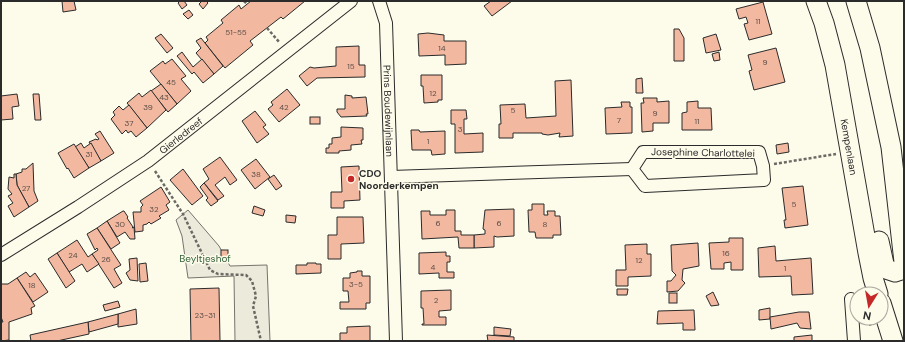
<svg xmlns="http://www.w3.org/2000/svg" width="905" height="342" font-family="'DM Sans',sans-serif">
	<rect width="100%" height="100%" fill="#fdfbea"/>
	<path fill="#ecebdb" stroke="#74746e" d="M188,210l31,36 11,20 37,-1 3,76h-35l-1,-65 -46,2 -6,-42 -6,-16z"/>
	<g fill="#f2b8a0" stroke="#2b2b2b">
		<path d="M62,1h12l2,9 -13,2z"/>
		<path d="M180,1h4l3,4 -5,4 -4,-6z"/>
		<path d="M202,1h4l2,2 -5,6 -4,-5z"/>
		<path d="M251,1h54l-22,18 -2,-2 -31,24 3,4 -28,23 -20,-25 3,-3 -2,-3 17,-14 -2,-3 18,-15 2,4z"/>
		<path d="M491,1h21l-20,15 -8,-10z"/>
		<path d="M763,2l9,32 -23,6 -5,-16 4,-1 -2,-6 -7,2 -3,-10z"/>
		<path d="M189,10l4,5 -5,4 -5,-5z"/>
		<path d="M674,29h5l5,9v23h-10z"/>
		<path d="M428,33l16,2v6h22v23l-21,1v-10l-26,1 -1,-22z"/>
		<path d="M161,34l12,14 -6,5 -12,-15z"/>
		<path d="M716,34l5,16 -15,3 -3,-15z"/>
		<path d="M201,38l22,28 -9,8 -18,-21 5,-5 -5,-7z"/>
		<path d="M359,46v19h6v12l-48,1 -10,8 -8,-10 11,-9 4,1 22,-2v-19z"/>
		<path d="M776,48l9,34 -31,8 -5,-19 3,-1 -4,-15z"/>
		<path d="M182,52l11,15 9,-8 12,15 -11,9 -9,-11 -2,2 -15,-18z"/>
		<path d="M719,52l1,8 -6,1 -2,-7z"/>
		<path d="M172,59l14,17 -5,3 10,12 -14,13 -27,-33 13,-10 2,3z"/>
		<path d="M421,75h21v25h-4v2l-14,1 -1,-17h-2z"/>
		<path d="M642,78l1,15h-7v-14z"/>
		<path d="M571,80l2,56 -14,1 1,-4 -12,2 -6,-1v-1h-29v5h-14v-14h2l-1,-19 25,-1 1,14 30,-2 -1,-35z"/>
		<path d="M161,84l16,20 -9,8 -17,-21z"/>
		<path d="M287,89l13,16 -21,17 -11,-13 5,-4 -2,-3z"/>
		<path d="M151,90l15,20 -19,18 -20,-25 12,-10 3,4z"/>
		<path d="M17,94l2,12 -7,1 1,12 -12,1v-24z"/>
		<path d="M33,94h6l2,26h-6z"/>
		<path d="M345,95l7,1v2l14,-1 2,17h-2l1,2 -26,1 -4,-5v-3h8z"/>
		<path d="M643,98h14v4l12,-1v22h-16v8l-11,1 -1,-29h3z"/>
		<path d="M698,101v7h13l1,22h-30v-17l5,-1v-10z"/>
		<path d="M621,102h9v5h2v26l-26,1 -1,-26 17,-1z"/>
		<path d="M129,105l18,23 -11,9 -5,-6 -3,2 -2,-3 -4,4 -11,-15 4,-4 -2,-3 6,-6 4,4z"/>
		<path d="M451,110h15l1,9h-3v15l19,-1v19l-28,1v-29h-4z"/>
		<path d="M255,111l11,14 -3,2 6,7 -12,9 -15,-22z"/>
		<rect x="310" y="117" width="10" height="7"/>
		<path d="M341,127l22,1v12h-2l1,4 -11,1v5l-12,1v2h-13v-5h3v-4h3v-6l9,-1z"/>
		<path d="M411,130h8l1,2 25,-1v23l-13,1 -1,-5h-19z"/>
		<path d="M100,131l14,22 -13,8 -12,-19 7,-3 1,1 2,-1 -4,-5z"/>
		<path d="M81,143l3,5 7,-5 10,18 -12,7 -14,-21z"/>
		<path d="M788,143l1,9 -12,2 -1,-9z"/>
		<path d="M74,144l15,24 -15,10 -6,-10 -1,1 -9,-16z"/>
		<path d="M220,157l17,23 -7,5 -5,-8 -10,8 9,11 -6,4 -14,-17 5,-4 -6,-10z"/>
		<path d="M256,159l14,18 -15,12 -14,-19z"/>
		<path d="M33,163l1,28 4,10 -9,6 -12,-22 -1,-11 6,-2v-3h4z"/>
		<path d="M359,166l1,34 -16,1v7h-13v-16h11l-1,-25z"/>
		<path d="M183,169l20,27 -11,9 -22,-25z"/>
		<path d="M14,174h2l1,11 12,22 -15,10 -6,-11 5,-3 -5,-7 4,-2 -4,-5 1,-12 5,1z"/>
		<path d="M274,175l8,11 -6,4 -8,-11z"/>
		<path d="M204,183l14,18 -7,5 -5,-6 2,-2 -8,-11z"/>
		<path d="M803,186l5,39 -23,3 -1,-8h2l-4,-32z"/>
		<path d="M161,187l9,15 -4,3 3,5 -10,6 2,2 -10,6 -2,-2 -2,2 -4,1v6l-8,1 -2,-20h8v-5l2,-2 -3,-4z"/>
		<path d="M532,204h12v11h4l-1,-4h8v5h5l1,19h-8v3h-17l-1,-6h-6l-1,-22h4z"/>
		<path d="M254,206l11,4 -2,6 -11,-3z"/>
		<path d="M514,209v27l-17,1 -3,-1v11l-20,1v-13l11,-1v-4l-2,-1 2,-19z"/>
		<path d="M446,210h9v21h6v4h13v13h-15l-1,-11 -36,2 -1,-28h9v4h16z"/>
		<path d="M123,211h1l4,6 -1,1 6,9 -1,1 2,-1 1,12h-5l-5,-7 -8,5 -10,-16z"/>
		<path d="M286,215l10,1 -1,7 -9,-1z"/>
		<path d="M337,217h26l1,26 -23,1v15h-13v-24h9z"/>
		<path d="M107,221l13,22 -9,6 -14,-21z"/>
		<path d="M97,228l24,37 -7,4 8,14 -8,5 -22,-34 6,-4 -1,-2 -2,2 -8,-16z"/>
		<path d="M729,238h14v32h-12v-8l-7,1v6h-13l-2,-26 20,-1z"/>
		<path d="M77,240l11,17 4,-3 7,10 -12,8 -5,-8 -13,8 -12,-19z"/>
		<path d="M698,243l1,23 -16,3 -1,11 3,3 -7,8 -11,1v-11h4l5,-6 -4,-4 -1,-26z"/>
		<path d="M647,244v10h4v22l-23,1v9h-12v-16h10l-1,-25z"/>
		<path d="M775,246l1,15 35,-3 2,36 -21,1 -1,-19 -32,1 -1,-29z"/>
		<rect x="221" y="250" width="7" height="12"/>
		<path d="M446,252v4h4v6h-3v10h7v6h-15v-5l-20,1v-21z"/>
		<path d="M57,253l18,28 -9,7 -18,-29z"/>
		<path d="M137,258l1,23 -8,-1 -4,-7 4,-3 -1,-11z"/>
		<path d="M146,263l2,18 -8,1 -1,-18z"/>
		<path d="M307,263h9v1h5v9l-25,1v-9h11z"/>
		<path d="M357,271h5v5h8v27h-4v6h-26v-7h9l-1,-11h-5v-13h7v-5l7,-1z"/>
		<path d="M26,272l4,5 5,-4 13,19 -15,10 -16,-24z"/>
		<path d="M17,278l18,28 -4,2 1,6 -23,8v18l-8,1v-19h2l-2,-5v-33h7z"/>
		<path d="M219,288l1,53h-29l-1,-52z"/>
		<path d="M617,289h11l-1,6h-10z"/>
		<path d="M451,290v20l-12,1v6h7v8h-24v-1h2l-1,-16h-2v-17z"/>
		<path d="M713,292l6,13 -8,1 -5,-10z"/>
		<rect x="669" y="293" width="8" height="10"/>
		<path d="M118,301l2,6 -15,4 -2,-6z"/>
		<path d="M770,308v11l-11,1v-10z"/>
		<path d="M136,309l1,15 -19,3v-13z"/>
		<path d="M694,310l1,20h-12v-7l-26,1 1,-13z"/>
		<path d="M799,312h10l2,17 -11,-1 -3,-5 -26,6 -1,-12z"/>
		<path d="M118,314v10l-29,8 -1,-10z"/>
		<path d="M88,322l1,12 -32,7h-26l-1,-6z"/>
		<path d="M370,326v15h-30v-8h7v-6z"/>
		<path d="M494,327l17,2 -1,7 -16,-1z"/>
		<path d="M487,335l27,2v4h-26z"/>
		<path d="M812,335v6h-18v-4z"/>
	</g>
	<g fill="none" stroke-linecap="round" stroke-linejoin="round">
		<g stroke="#2b2b2b" stroke-width="14">
			<g id="street">
				<path id="s1" d="M379,1l7,22 10,318"/>
				<path d="M643,152h116l4,14 1,14 -119,6 -13,-17z"/>
				<path d="M391,177l241,-8"/>
				<path id="s2" d="M1,255l77,-48 70,-46 203,-160"/>
				<path d="M851,299l3,42"/>
			</g>
		</g>
		<g stroke="#2b2b2b" stroke-width="21">
			<g id="primary">
				<path id="s3" d="M816,1l8,22 11,42 33,188 5,25 5,16"/>
				<path d="M856,1l14,47 21,99 13,115"/>
				<path d="M879,241l5,23 2,5 9,3 9,-3"/>
				<path d="M881,303l12,38"/>
			</g>
		</g>
		<g stroke="#6a6964" stroke-width="2.5" stroke-dasharray="3 2" stroke-linecap="butt">
			<path d="M244,1l3,3"/>
			<path d="M267,28l13,15"/>
			<path d="M774,164l62,-10"/>
			<path d="M155,171l28,43 27,56 8,4 28,1 6,6 4,15 -3,10 8,35"/>
			<path d="M868,318l3,9"/>
		</g>
		<use href="#street" stroke="#fdfbea" stroke-width="12"/>
		<use href="#primary" stroke="#fdfbea" stroke-width="19"/>
	</g>
	<circle fill="#c62828" stroke="#fdfbea" stroke-width="1.5" cx="351" cy="179" r="4"/>
	<g text-anchor="middle" stroke-width="3" stroke-linejoin="round" paint-order="stroke">
		<g font-size="8" fill="#5d4e48">
			<text x="758" y="24">11</text>
			<text x="236" y="35">51-55</text>
			<text x="442" y="51">14</text>
			<text x="765" y="65">9</text>
			<text x="351" y="69">15</text>
			<text x="171" y="85">45</text>
			<text x="433" y="96">12</text>
			<text x="164" y="100">43</text>
			<text x="148" y="110">39</text>
			<text x="284" y="110">42</text>
			<text x="513" y="113">5</text>
			<text x="655" y="116">9</text>
			<text x="619" y="123">7</text>
			<text x="697" y="124">11</text>
			<text x="129" y="126">37</text>
			<text x="460" y="132">3</text>
			<text x="428" y="144">1</text>
			<text x="89" y="157">31</text>
			<text x="256" y="177">38</text>
			<text x="26" y="191">27</text>
			<text x="794" y="207">5</text>
			<text x="154" y="212">32</text>
			<text x="438" y="226">6</text>
			<text x="499" y="226">6</text>
			<text x="120" y="227">30</text>
			<text x="545" y="227">8</text>
			<text x="726" y="256">16</text>
			<text x="73" y="258">24</text>
			<text x="106" y="262">26</text>
			<text x="639" y="263">12</text>
			<text x="433" y="270">4</text>
			<text x="785" y="271">1</text>
			<text x="356" y="287">3-5</text>
			<text x="32" y="288">18</text>
			<text x="436" y="303">2</text>
			<text x="205" y="318">23-31</text>
		</g>
		<g font-size="10" fill="#2b2b2b" stroke="#fdfbea">
			<text dy="4" stroke="none"><textPath href="#s1" startOffset="111">Prins Boudewijnlaan</textPath></text>
			<text dy="4" stroke="none"><textPath href="#s2" startOffset="216">Gierledreef</textPath></text>
			<text dy="4" stroke="none"><textPath href="#s3" startOffset="150">Kempenlaan</textPath></text>
			<text transform="translate(703 152) rotate(1)" y="4">Josephine Charlottelei</text>
		</g>
		<g font-size="10" font-weight="bold" fill="#2b2b2b" stroke="#fdfbea" text-anchor="start">
			<text x="359" y="177">CDO<tspan x="359" dy="12">Noorderkempen</tspan></text>
		</g>
		<g font-size="10" fill="#34623c" stroke="#fdfbea">
			<text x="205" y="262">Beyltjeshof</text>
		</g>
	</g>
	<rect width="905" height="342" fill="none" stroke="#2b2b2b" stroke-width="4"/>
	<g transform="translate(869 306) rotate(191)"><circle r="19" fill="#fdfbea" stroke="#a9a89e"/>
	<path d="M0-3L7 15L0 10L-7 15Z" fill="#c62828"/>
	<text y="-6" font-size="11" font-weight="bold" text-anchor="middle" fill="#2b2b2b">N</text>
	</g>
</svg>
